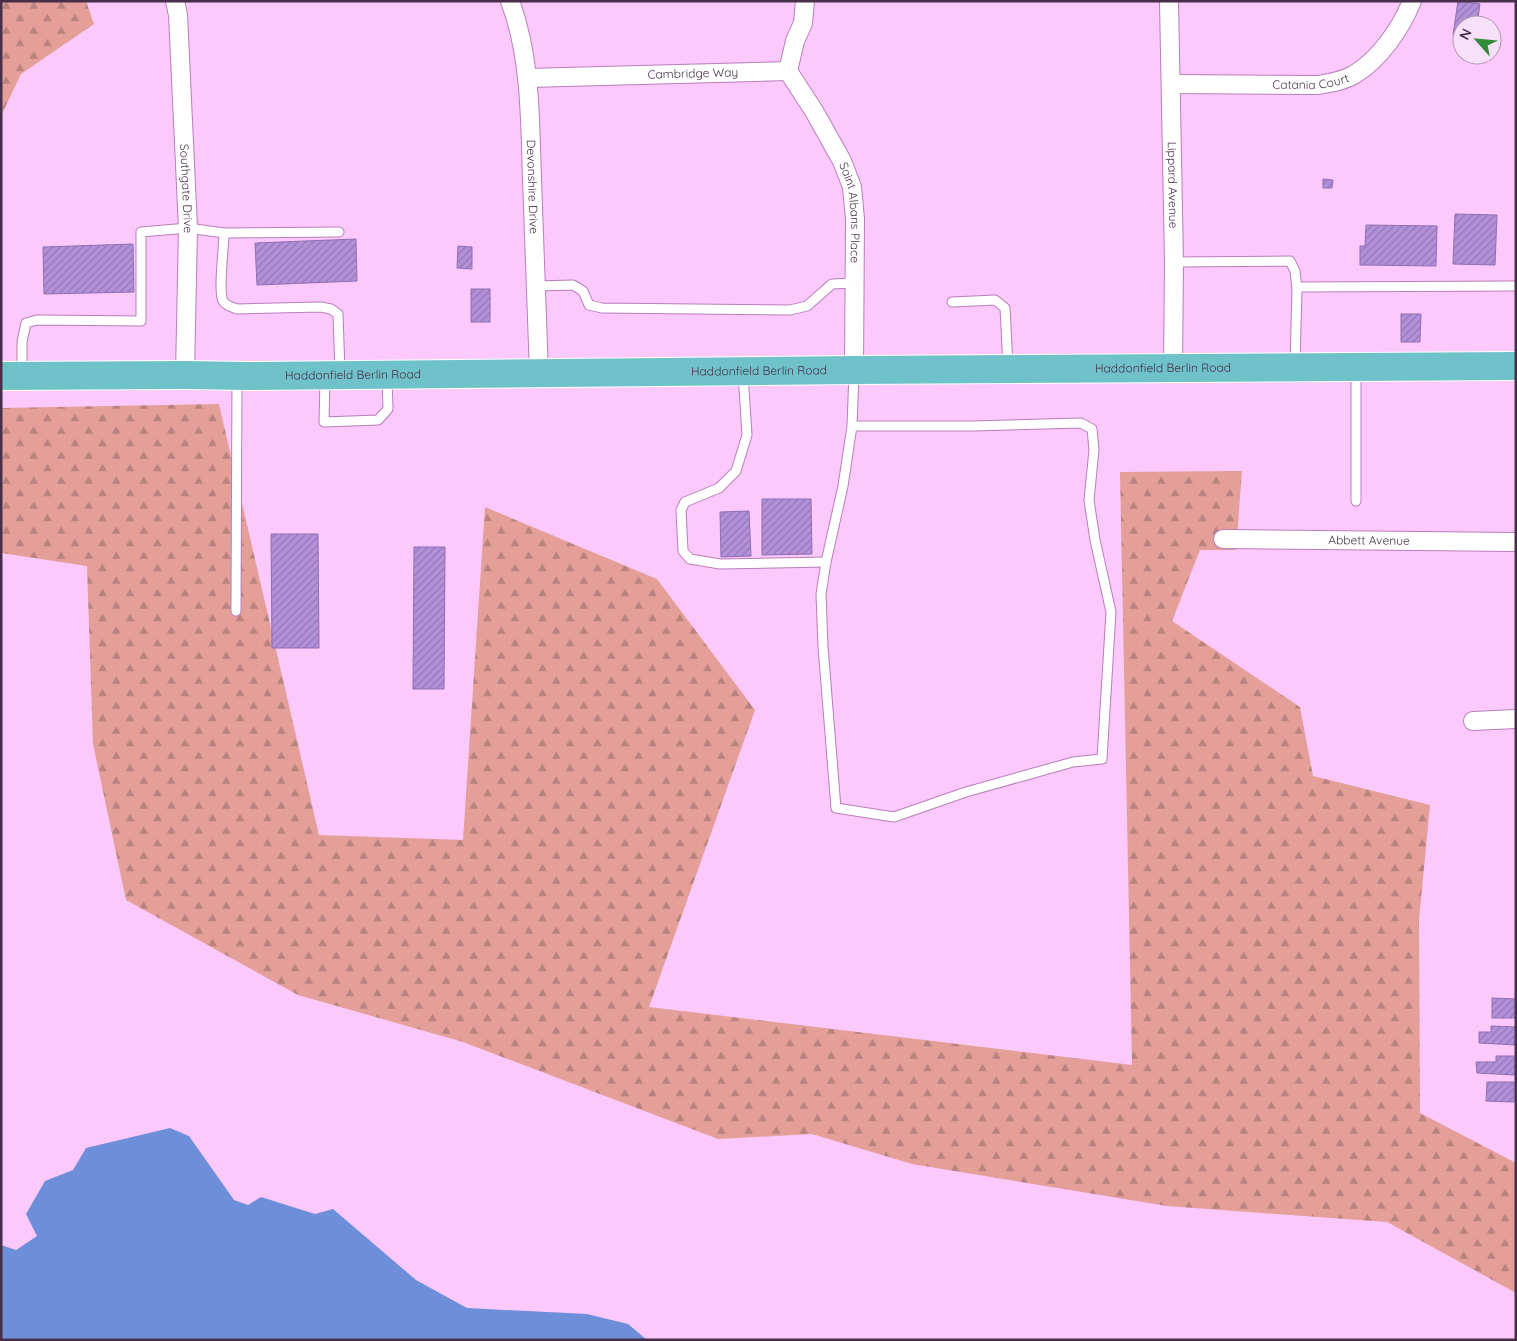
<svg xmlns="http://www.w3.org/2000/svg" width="1517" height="1341" font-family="Quicksand,sans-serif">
	<defs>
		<pattern id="forest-firs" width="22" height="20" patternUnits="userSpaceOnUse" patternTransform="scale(1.25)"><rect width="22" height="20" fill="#e39f98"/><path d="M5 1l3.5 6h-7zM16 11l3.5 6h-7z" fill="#ba827e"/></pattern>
		<pattern id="building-hatch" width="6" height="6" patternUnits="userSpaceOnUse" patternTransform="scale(1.25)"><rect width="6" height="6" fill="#b391da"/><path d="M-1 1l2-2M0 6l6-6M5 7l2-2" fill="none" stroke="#9477b3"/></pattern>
	</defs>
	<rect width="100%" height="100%" fill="#fbc9fc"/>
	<g fill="url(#forest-firs)">
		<path d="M1,1h85l8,23 -73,50 -20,42z"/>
		<path d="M219,404l100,431 144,5 22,-333 172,72 98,131 -106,297 483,58 -12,-593 122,-1 -6,79h-36l-28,71 128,86 13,69 117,29 -11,115 1,193 96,50v130l-129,-71 -220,-16 -255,-42 -100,-30 -94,5 -255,-97 -165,-47 -172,-95 -33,-156 -6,-178 -86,-13v-145z"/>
	</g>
	<path fill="#6d8fd9" d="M170,1128l19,8 45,64 14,5 13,-8 54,17 18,-5 83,71 51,28 120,6 41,10 19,16h-646v-95l15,5 21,-14 -11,-22 19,-33 28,-11 13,-22z"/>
	<g fill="url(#building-hatch)" stroke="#8f6eb3">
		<path d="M1458,1l22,3 -3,21h-15v11l-9,-1z"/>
		<path d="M1323,179l10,1 -1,8h-9z"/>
		<path d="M1455,214l42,1 -2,50 -42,-1z"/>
		<path d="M1366,225l71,1 -1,40 -76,-1v-19h5z"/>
		<path d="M356,239l1,42 -100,4 -2,-42z"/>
		<path d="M133,244l1,48 -90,2 -1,-47z"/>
		<path d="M458,246l14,1v22l-15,-1z"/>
		<rect x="471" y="289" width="19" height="33"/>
		<path d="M1401,314h20l-1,28h-19z"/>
		<path d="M762,499h49l1,55 -50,1z"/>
		<path d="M749,511l2,45 -30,1 -1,-45z"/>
		<path d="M271,534h47l1,114h-47z"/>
		<path d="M414,547h31l-1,142h-31z"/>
		<path d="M1492,998l24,1v19h-24z"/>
		<path d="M1491,1026l25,1v18l-37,-2v-11h12z"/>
		<path d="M1496,1056h20l-1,19 -38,-2 -1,-11h20z"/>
		<path d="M1487,1082h27v20l-28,-1z"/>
	</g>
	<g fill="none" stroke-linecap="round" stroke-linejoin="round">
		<g stroke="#b87ebb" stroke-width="11">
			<g id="lane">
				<path d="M224,233l115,-1"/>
				<path d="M1174,262l116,-1 5,10 2,18"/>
				<path d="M536,286l37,-1 10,6 6,14 13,3 188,2 17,-4 25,-22 23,-1"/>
				<path d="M952,302l43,-2 10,8 3,58"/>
				<path d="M1295,364l2,-75 4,-2 215,-1"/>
				<path d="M1356,370v131"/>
				<path d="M22,373v-31l4,-19 11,-3 104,1v-89l47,-4 36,5c0,13 -6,59 -1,68 3,5 9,6 14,8l84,-2 10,2 7,5 2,58"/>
				<path d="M743,374l4,61 -11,36 -17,17 -34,14 -4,8 2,41 7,8 30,5 106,-2"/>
				<path d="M325,378l-1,44 54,-2 10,-11 -1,-32"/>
				<path d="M852,426h121l108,-3 11,6 2,21 -5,50 6,40 16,72 -9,147 -29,3 -107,30 -72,25 -58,-9 -13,-161 -2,-53 5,-32 17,-76 9,-60 2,-53"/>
				<path d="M236,611l1,-232"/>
			</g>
		</g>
		<g stroke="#b87ebb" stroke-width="20">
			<g id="street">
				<path id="s1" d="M175,1l3,14 10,213 -3,147"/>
				<path id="s2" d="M510,1c21,56 20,119 22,178 2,65 5,130 7,195"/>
				<path id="s3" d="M1169,1l5,261 -1,106"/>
				<path id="s4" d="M788,71l26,40 28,50 10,26 3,32 -1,151"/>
				<path d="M788,71l7,-30 8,-18 2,-22"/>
				<path id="s5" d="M527,78l261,-7"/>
				<path id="s6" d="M1171,84l147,1c12,-2 26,-4 37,-11 25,-15 46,-46 57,-73"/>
				<path id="s7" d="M1223,539l293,3"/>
				<path d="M1473,721l43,-2"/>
			</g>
		</g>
		<g stroke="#fff" stroke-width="30">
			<g id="primary">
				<path id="s8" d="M1,376l184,-1 63,1 606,-6 662,-4"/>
			</g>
		</g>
		<use href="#lane" stroke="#fff" stroke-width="9"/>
		<use href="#street" stroke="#fff" stroke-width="18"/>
		<use href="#primary" stroke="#70c2ca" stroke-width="28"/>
	</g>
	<g text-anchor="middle" stroke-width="5" stroke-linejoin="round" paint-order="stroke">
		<g font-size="12" fill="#482f49" stroke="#f9e0fa">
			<text dy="4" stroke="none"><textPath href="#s5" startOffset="166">Cambridge Way</textPath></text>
			<text dy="4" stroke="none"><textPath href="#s6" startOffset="140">Catania Court</textPath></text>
			<text dy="4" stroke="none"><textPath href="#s3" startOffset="184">Lippard Avenue</textPath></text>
			<text dy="4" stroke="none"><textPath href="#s2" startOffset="188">Devonshire Drive</textPath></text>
			<text dy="4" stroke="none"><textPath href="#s1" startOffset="188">Southgate Drive</textPath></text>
			<text dy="4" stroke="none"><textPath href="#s4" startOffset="158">Saint Albans Place</textPath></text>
			<text dy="4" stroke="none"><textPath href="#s8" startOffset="1162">Haddonfield Berlin Road</textPath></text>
			<text dy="4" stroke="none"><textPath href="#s8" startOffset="758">Haddonfield Berlin Road</textPath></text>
			<text dy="4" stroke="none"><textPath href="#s8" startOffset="352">Haddonfield Berlin Road</textPath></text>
			<text dy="4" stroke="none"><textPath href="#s7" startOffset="146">Abbett Avenue</textPath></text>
		</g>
	</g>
	<rect width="1517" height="1341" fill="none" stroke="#482f49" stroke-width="5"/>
	<g transform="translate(1477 40) rotate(297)"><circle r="24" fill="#f9e0fa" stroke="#b299b3"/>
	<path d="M0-4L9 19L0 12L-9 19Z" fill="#328b3b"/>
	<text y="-8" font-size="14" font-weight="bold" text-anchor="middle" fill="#482f49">N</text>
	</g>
</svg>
